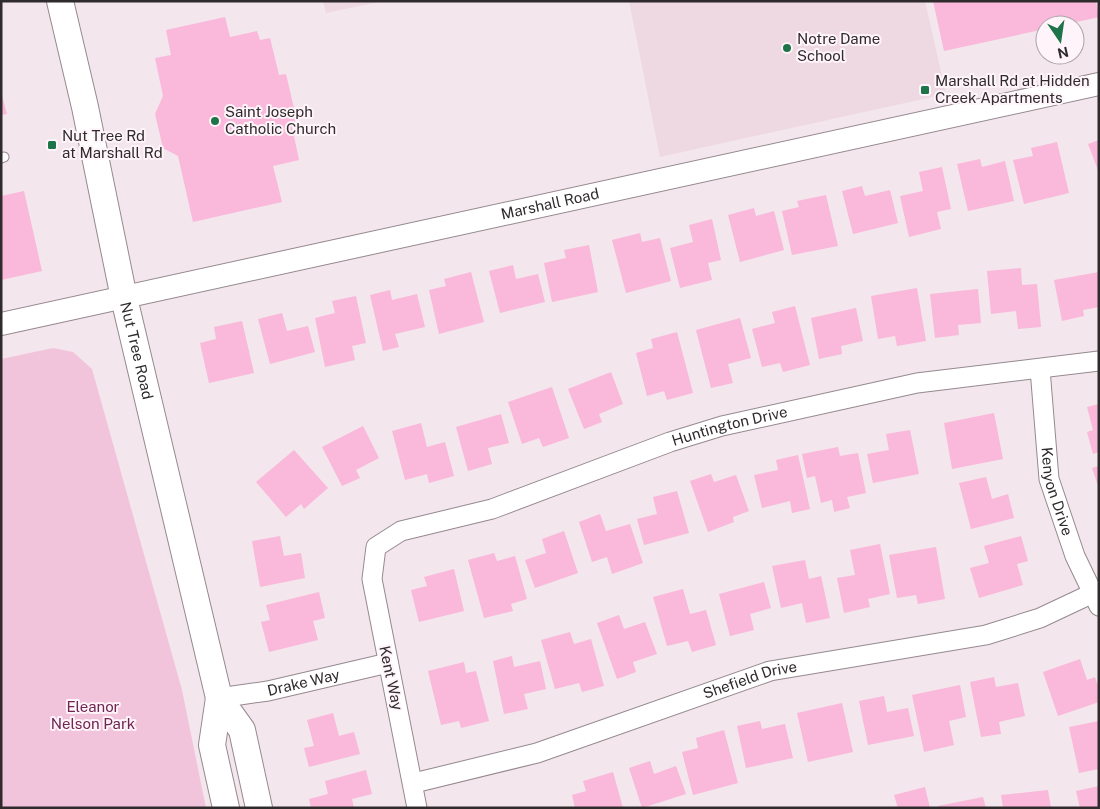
<svg xmlns="http://www.w3.org/2000/svg" width="1100" height="809" font-family="'Public Sans',sans-serif">
	<rect width="100%" height="100%" fill="#f3e6ec"/>
	<g fill="#eed9e3">
		<path d="M323,1h60l-57,12z"/>
		<path d="M629,1h296l21,93 -286,63z"/>
	</g>
	<path fill="#f2c4db" d="M53,348l20,4 19,17 90,321 24,118h-205v-449z"/>
	<g fill="#fab8da">
		<path d="M933,1h163l3,16 -36,8h-18v4l-101,22z"/>
		<path d="M225,17l5,20 27,-6 3,9 10,-2 9,37 7,-1 11,47 -6,1 8,38 -26,6 9,36 -89,20 -15,-66 -15,-8 -8,-34 8,-18 -8,-38 16,-3 -5,-25z"/>
		<path d="M1,93l6,21 -6,1z"/>
		<path d="M1099,140v33l-11,-29z"/>
		<path d="M1057,142l12,51 -45,11 -11,-44 20,-4 -2,-8z"/>
		<path d="M980,159l2,8 23,-6 9,40 -46,10 -11,-47z"/>
		<path d="M942,167l9,42 -14,3 4,17 -32,8 -9,-41 23,-5 -4,-19z"/>
		<path d="M862,186l3,10 25,-6 8,33 -45,11 -11,-43z"/>
		<path d="M24,191l18,80 -41,9v-84z"/>
		<path d="M826,195l12,51 -46,9 -10,-44 17,-4 -2,-6z"/>
		<path d="M754,208l2,8 18,-5 10,39 -44,12 -12,-47z"/>
		<path d="M712,219l9,41 -13,3 4,17 -32,8 -10,-40 23,-6 -4,-17z"/>
		<path d="M640,233l2,9 18,-4 11,43 -45,12 -14,-53z"/>
		<path d="M589,245l9,47 -46,10 -8,-39 22,-5 -2,-8z"/>
		<path d="M513,265l3,14 22,-5 7,28 -45,11 -11,-42z"/>
		<path d="M1021,268l1,17 15,-1 4,43 -23,2 -2,-18 -25,3 -4,-43z"/>
		<path d="M471,272l13,50 -45,12 -10,-44 17,-4 -2,-7z"/>
		<path d="M1099,272v35l-16,3 1,6 -22,5 -8,-41z"/>
		<path d="M917,288l9,53 -29,5 -2,-10 -17,3 -7,-43z"/>
		<path d="M978,289l3,34 -23,2 1,10 -24,3 -5,-44z"/>
		<path d="M390,290l2,10 25,-6 8,33 -30,7 4,13 -16,4 -13,-56z"/>
		<path d="M356,296l10,47 -14,3 3,14 -30,7 -10,-49 20,-5 -3,-12z"/>
		<path d="M795,306l15,59 -27,7 -3,-9 -18,4 -10,-38 23,-6 -3,-11z"/>
		<path d="M856,308l7,33 -22,5 1,8 -23,5 -8,-41z"/>
		<path d="M282,313l5,18 21,-5 7,26 -45,12 -12,-45z"/>
		<path d="M740,318l11,40 -23,6 5,19 -22,5 -15,-58z"/>
		<path d="M242,321l12,52 -45,10 -9,-40 16,-4 -2,-12z"/>
		<path d="M677,332l16,61 -26,7 -3,-9 -17,5 -11,-43 17,-5 -2,-9z"/>
		<path d="M611,372l12,32 -24,10 3,8 -18,7 -16,-40z"/>
		<path d="M552,387l17,51 -26,9 -4,-9 -17,6 -14,-42z"/>
		<path d="M1099,404v48l-6,2 -6,-22 6,-2 -6,-23z"/>
		<path d="M994,413l9,46 -51,10 -8,-46z"/>
		<path d="M501,414l8,29 -21,5 4,16 -24,7 -12,-44z"/>
		<path d="M421,423l6,24 18,-5 9,34 -25,7 -2,-9 -22,6 -13,-49z"/>
		<path d="M363,426l16,32 -23,12 4,8 -18,8 -20,-39z"/>
		<path d="M910,430l9,44 -46,9 -6,-29 22,-4 -3,-16z"/>
		<path d="M838,447l2,9 18,-3 8,40 -19,4 3,11 -16,4 -2,-12 -11,3 -6,-27 -8,2 -5,-24z"/>
		<path d="M294,450l34,38 -24,21 -3,-5 -15,13 -30,-35z"/>
		<path d="M798,455l12,54 -18,4 -2,-12 -28,7 -8,-33 24,-5 -2,-10z"/>
		<path d="M1099,466v20h-1l-6,-18z"/>
		<path d="M711,474l3,8 22,-7 13,36 -16,6 1,5 -26,10 -18,-51z"/>
		<path d="M986,477l6,22 16,-5 6,24 -43,11 -12,-46z"/>
		<path d="M677,491l12,42 -45,12 -7,-26 20,-5 -4,-17z"/>
		<path d="M600,514l6,17 24,-7 13,39 -31,11 -5,-17 -15,5 -13,-40z"/>
		<path d="M564,531l14,42 -43,15 -10,-28 21,-7 -4,-14z"/>
		<path d="M280,536l4,20 17,-3 4,25 -45,9 -8,-46z"/>
		<path d="M1021,536l7,25 -11,3 6,21 -44,13 -9,-30 19,-5 -5,-17z"/>
		<path d="M880,544l10,50 -22,5 2,8 -26,6 -7,-35 18,-3 -5,-25z"/>
		<path d="M936,547l9,52 -27,5 -2,-9 -19,3 -8,-43z"/>
		<path d="M494,553l3,8 18,-5 12,43 -16,5 2,7 -29,7 -16,-58z"/>
		<path d="M805,560l4,19 12,-3 9,42 -24,5 -4,-20 -21,5 -9,-42z"/>
		<path d="M454,569l10,42 -45,11 -8,-32 16,-4 -3,-9z"/>
		<path d="M764,582l7,26 -21,6 4,16 -24,6 -11,-42z"/>
		<path d="M683,589l7,25 16,-4 10,35 -24,7 -4,-11 -21,5 -14,-49z"/>
		<path d="M319,592l6,26 -12,3 5,19 -49,12 -8,-30 9,-2 -4,-15z"/>
		<path d="M619,615l5,14 21,-7 12,32 -24,8 3,10 -19,7 -20,-56z"/>
		<path d="M570,632l4,12 17,-5 13,47 -22,6 -3,-9 -24,6 -14,-49z"/>
		<path d="M512,656l2,11 26,-6 6,28 -22,5 4,15 -24,5 -11,-53z"/>
		<path d="M1080,659l7,21 8,-3 4,12v13l-41,14 -15,-44z"/>
		<path d="M464,662l2,11 10,-2 13,50 -28,7 -2,-7 -18,4 -13,-54z"/>
		<path d="M994,677l2,10 22,-4 7,33 -26,6 2,12 -20,3 -11,-55z"/>
		<path d="M960,685l6,32 -17,4 5,24 -30,7 -12,-57z"/>
		<path d="M884,696l3,16 21,-4 6,28 -46,9 -9,-44z"/>
		<path d="M842,703l11,49 -45,10 -11,-49z"/>
		<path d="M333,713l6,23 15,-4 6,22 -51,13 -5,-19 10,-2 -7,-26z"/>
		<path d="M760,721l2,8 23,-5 8,34 -47,10 -9,-42z"/>
		<path d="M1099,721v48l-20,4 -10,-46z"/>
		<path d="M724,730l14,53 -45,12 -11,-43 16,-4 -2,-10z"/>
		<path d="M650,761l4,13 22,-8 10,28 -44,14 -13,-40z"/>
		<path d="M366,770l6,24 -20,5 2,9h-43l-2,-9 19,-5 -3,-13z"/>
		<path d="M613,772l10,36h-48l-3,-13 14,-4 -3,-10z"/>
		<path d="M1099,786v22h-19l-4,-17z"/>
		<path d="M925,787l5,21h-32l-4,-13z"/>
		<path d="M1048,790l3,18h-48l-2,-13z"/>
		<path d="M983,797l3,11h-48v-2z"/>
	</g>
	<g fill="none" stroke-linecap="round" stroke-linejoin="round">
		<g stroke="#95898f" stroke-width="11">
			<path id="service" d="M1,158l3,-1"/>
		</g>
		<g stroke="#95898f" stroke-width="21">
			<g id="minor">
				<path id="s1" d="M1040,369l9,110 26,77 24,50"/>
				<path id="s2" d="M219,698l49,-7 120,-28"/>
				<path id="s3" d="M414,783l123,-30 233,-82 216,-36 54,-17 51,-24"/>
				<path id="s4" d="M417,808l-45,-229 4,-32 25,-16 91,-22 178,-67 52,-16 195,-43 182,-22"/>
			</g>
		</g>
		<g stroke="#95898f" stroke-width="24">
			<g id="tertiary">
				<path id="s5" d="M1,324l1098,-240"/>
			</g>
		</g>
		<g stroke="#95898f" stroke-width="28">
			<g id="secondary">
				<path id="s6" d="M60,1l25,106 39,191 95,400 23,32 17,78"/>
				<path d="M219,698l-7,47 14,63"/>
			</g>
		</g>
		<use href="#service" stroke="#fff" stroke-width="9"/>
		<use href="#minor" stroke="#fff" stroke-width="19"/>
		<use href="#tertiary" stroke="#fff" stroke-width="22"/>
		<use href="#secondary" stroke="#fff" stroke-width="26"/>
	</g>
	<g fill="#1c7448" stroke="#fef4f9" stroke-width="2">
		<circle cx="787" cy="48" r="5"/>
		<rect x="920" y="85" width="10" height="10" rx="2.5"/>
		<circle cx="215" cy="121" r="5"/>
		<rect x="47" y="140" width="10" height="10" rx="2.5"/>
	</g>
	<g text-anchor="middle" stroke-width="4" stroke-linejoin="round" paint-order="stroke">
		<g font-size="15" fill="#2f2b2d" stroke="#fef4f9" text-anchor="start">
			<text x="797" y="44">Notre Dame<tspan x="797" dy="17">School</tspan></text>
			<text x="935" y="86">Marshall Rd at Hidden<tspan x="935" dy="17">Creek Apartments</tspan></text>
			<text x="225" y="117">Saint Joseph<tspan x="225" dy="17">Catholic Church</tspan></text>
			<text x="62" y="141">Nut Tree Rd<tspan x="62" dy="17">at Marshall Rd</tspan></text>
		</g>
		<g font-size="15" fill="#2f2b2d" stroke="#fef4f9">
			<text dy="5" stroke="none"><textPath href="#s5" startOffset="562">Marshall Road</textPath></text>
			<text dy="5" stroke="none"><textPath href="#s6" startOffset="358">Nut Tree Road</textPath></text>
			<text dy="5" stroke="none"><textPath href="#s4" startOffset="641">Huntington Drive</textPath></text>
			<text dy="5" stroke="none"><textPath href="#s1" startOffset="124">Kenyon Drive</textPath></text>
			<text transform="translate(391 678) rotate(78)" y="5">Kent Way</text>
			<text dy="5" stroke="none"><textPath href="#s3" startOffset="352">Shefield Drive</textPath></text>
			<text dy="5" stroke="none"><textPath href="#s2" startOffset="86">Drake Way</textPath></text>
		</g>
		<g font-size="15" fill="#702552" stroke="#fef4f9">
			<text x="93" y="712">Eleanor<tspan x="93" dy="17">Nelson Park</tspan></text>
		</g>
	</g>
	<rect width="1100" height="809" fill="none" stroke="#2f2b2d" stroke-width="5"/>
	<g transform="translate(1060 40) rotate(167)"><circle r="24" fill="#fef4f9" stroke="#aba4a7"/>
	<path d="M0-4L9 19L0 12L-9 19Z" fill="#1c7448"/>
	<text y="-8" font-size="14" font-weight="bold" text-anchor="middle" fill="#2f2b2d">N</text>
	</g>
</svg>
